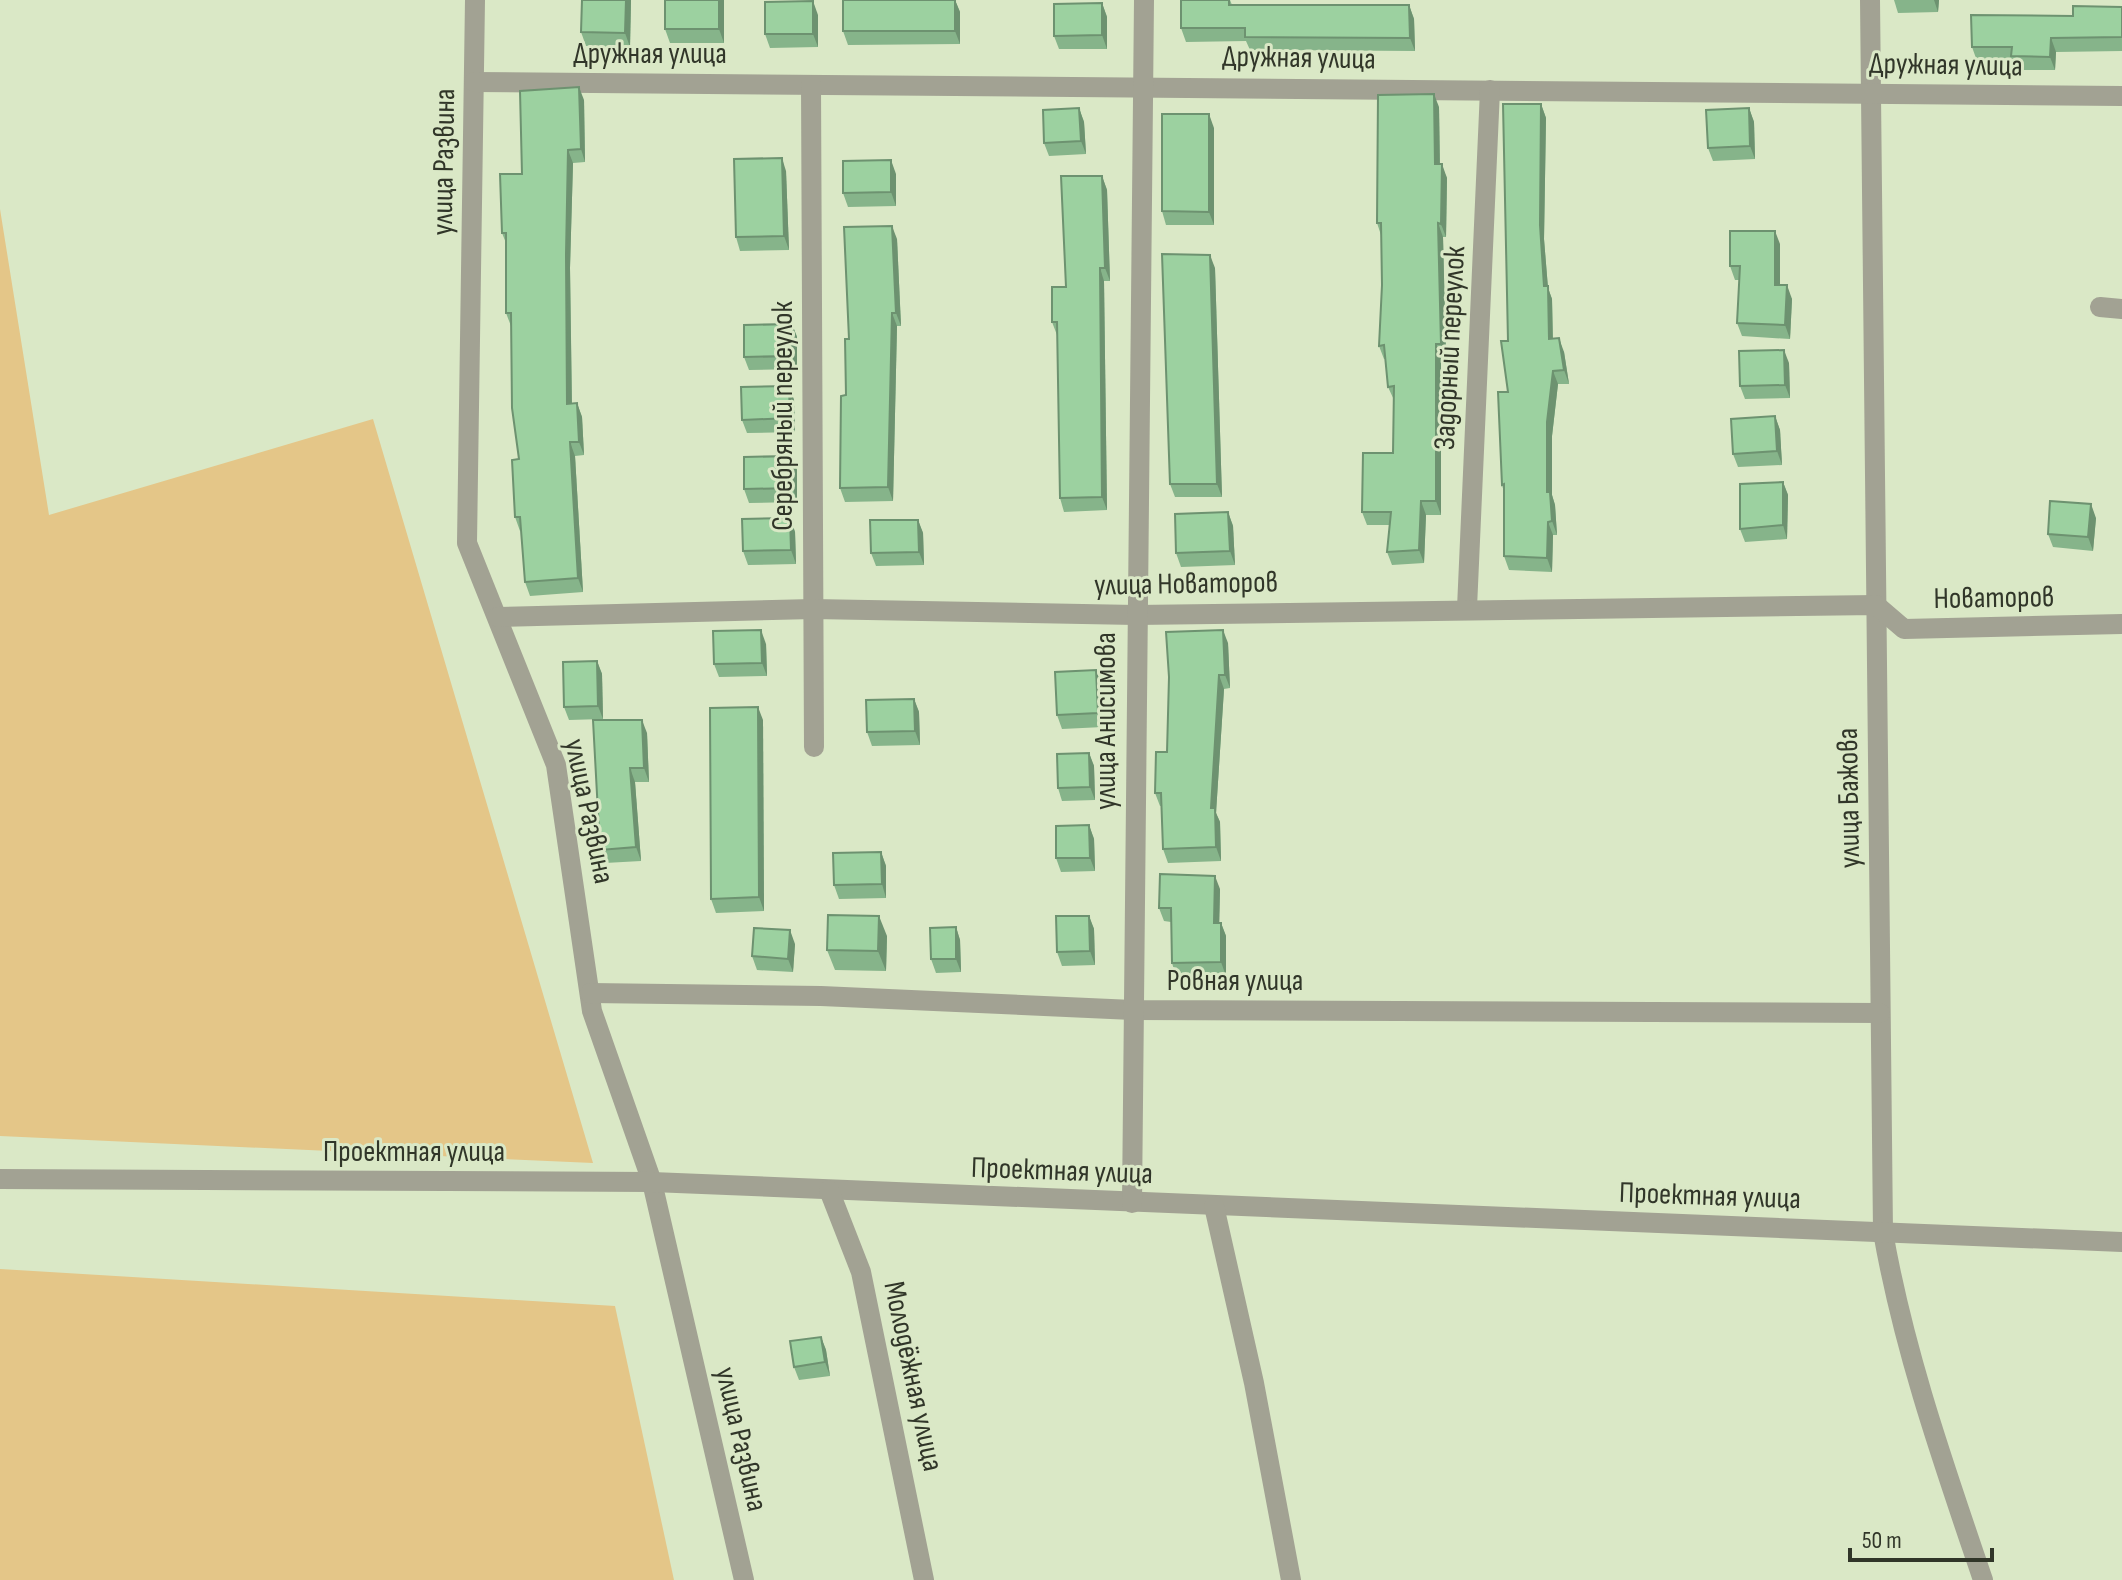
<svg xmlns="http://www.w3.org/2000/svg" width="2122" height="1580" font-family="'Sofia Sans Condensed',sans-serif">
	<rect width="100%" height="100%" fill="#dae8c6"/>
	<g fill="#e4c688">
		<path d="M0,209l49,306 324,-96 220,744 -593,-27z"/>
		<path d="M0,1269l615,37 59,274h-674z"/>
	</g>
	<g fill="none" stroke-linecap="round" stroke-linejoin="round">
		<g stroke="#a2a293" stroke-width="20">
			<path d="M475,0l-8,543 89,222 36,246 60,171 92,398"/>
			<path d="M1870,0l13,1232c21,120 61,233 100,348"/>
			<path d="M474,82l1648,14"/>
			<path d="M811,85l3,662"/>
			<path d="M2100,307l22,2"/>
			<path d="M1467,608l23,-518"/>
			<path d="M498,617l315,-8 323,6 740,-10 28,24 218,-5"/>
			<path d="M590,993l231,3 312,14 747,3"/>
			<path d="M0,1179l652,3 1470,60"/>
			<path d="M829,1190l32,82 63,308"/>
			<path d="M1132,1203l12,-1203"/>
			<path d="M1214,1206l40,177 37,197"/>
		</g>
	</g>
	<g fill="#86b48a">
		<path d="M582,0h49l-1,47 -44,-1 -5,-14z"/>
		<path d="M665,0h59v43h-54l-5,-14z"/>
		<path d="M955,0l5,12v32l-112,1 -5,-14z"/>
		<path d="M1181,0h49l2,5h177l5,14 1,32 -165,-1 -4,-9 -60,1 -5,-14z"/>
		<path d="M1894,0h45l-1,12 -40,1z"/>
		<path d="M1102,3l5,14v32h-48l-5,-13z"/>
		<path d="M2122,7v44l-66,1 -1,18h-39l-3,-9h-36l-5,-14 101,-31z"/>
		<path d="M818,15v32l-48,1 -5,-14z"/>
		<path d="M584,100l1,62 -12,1 -3,105 2,136 5,-1 5,14 2,38 -9,1 8,136 -53,4 -5,-14 -4,-52 -1,1 -5,-14 4,-58 -8,-133 -5,-13v-70l-4,-10 20,-59z"/>
		<path d="M1541,104l5,14 -2,121 4,49 4,11 1,40 11,13 5,32h-11l-6,52v59l3,10 2,30h-4l-1,37 -43,-2 -5,-14v-64l-2,-7 6,-93v-51z"/>
		<path d="M1439,107l1,57 7,14 -1,59h-3l3,120 -5,1v157h-15l-2,48 -32,2 -5,-13 3,-27h-23l-5,-13 31,-59 1,-53 -6,-13 -3,-28h-1l-5,-13 3,-61 -1,-50 -4,-12z"/>
		<path d="M1079,108l5,14 2,32 -37,2 -5,-13z"/>
		<path d="M1749,108l5,14 1,37 -42,2 -5,-13z"/>
		<path d="M1214,128v97h-48l-4,-14z"/>
		<path d="M786,171l3,79 -49,1 -4,-14z"/>
		<path d="M896,174v32l-48,1 -5,-14z"/>
		<path d="M1102,176l5,14 3,91h-6l3,229 -43,2 -4,-14 -3,-163 -5,-13 14,-35z"/>
		<path d="M897,239l4,87h-4l-4,175 -48,1 -5,-14 6,-93z"/>
		<path d="M1780,244v41l12,14 -2,40 -48,-3 -5,-13 3,-43h-5l-5,-14z"/>
		<path d="M1215,268l7,229h-47l-5,-13z"/>
		<path d="M792,324l5,13v32l-48,1 -5,-13z"/>
		<path d="M1789,363l1,35 -45,1 -5,-13z"/>
		<path d="M789,386l5,14 1,32 -48,1 -5,-13z"/>
		<path d="M1775,416l5,14 2,35 -44,2 -5,-13z"/>
		<path d="M792,456l5,14v32l-48,1 -5,-14z"/>
		<path d="M1783,482l5,13 -1,44 -42,3 -5,-13z"/>
		<path d="M1228,512l5,14 2,39 -54,2 -5,-14z"/>
		<path d="M790,518l5,14 1,32 -48,1 -5,-14z"/>
		<path d="M2096,518l-3,33 -40,-4 -5,-13z"/>
		<path d="M918,520l5,13 1,32 -48,1 -5,-13z"/>
		<path d="M1228,643l2,45 -6,1 -8,124 4,9 1,39 -53,2 -5,-14 -2,-43h-1l-5,-13 12,-41z"/>
		<path d="M766,644l1,32 -48,1 -5,-13z"/>
		<path d="M597,661l5,13 1,45 -34,1 -5,-13z"/>
		<path d="M1096,670l5,14 2,43 -41,2 -5,-14z"/>
		<path d="M914,699l5,13 1,33 -48,1 -5,-14z"/>
		<path d="M593,720l54,13 2,49h-14l6,79 -36,2 -5,-13z"/>
		<path d="M763,720l1,191 -48,2 -5,-14z"/>
		<path d="M1089,753l5,13 1,34 -33,1 -4,-13z"/>
		<path d="M1089,825l5,14 1,32 -34,1 -5,-14z"/>
		<path d="M881,852l5,14v32l-47,1 -5,-14z"/>
		<path d="M1220,889l-1,34h2l5,13v40h-50l-4,-13 -1,-41 -7,-1 -5,-13z"/>
		<path d="M1089,916l5,13 1,36 -33,1 -5,-14z"/>
		<path d="M956,927l4,13 1,32 -25,1 -5,-14z"/>
		<path d="M887,936l-1,35 -51,-1 -8,-20z"/>
		<path d="M795,944l-2,28 -36,-2 -5,-14z"/>
		<path d="M821,1337l5,13 4,26 -31,4 -5,-13z"/>
	</g>
	<g fill="#6d9270">
		<path d="M626,0h5l-1,47 -5,-14z"/>
		<path d="M719,0h5v43l-5,-14z"/>
		<path d="M955,0l5,12v32l-5,-13z"/>
		<path d="M1934,0h5l-1,12z"/>
		<path d="M813,1l5,14v32l-5,-13z"/>
		<path d="M1102,3l5,14v32l-5,-14z"/>
		<path d="M1409,5l5,14 1,32 -5,-13z"/>
		<path d="M2051,38l5,14 -1,18 -5,-13z"/>
		<path d="M579,87l5,13 1,62 -4,-13z"/>
		<path d="M1434,94l5,13 1,71 -5,-14z"/>
		<path d="M1541,104l5,14 -2,121 4,49 4,11 1,53 -4,-13 -9,-114z"/>
		<path d="M1079,108l5,14 2,32 -5,-13z"/>
		<path d="M1749,108l5,14 1,37 -5,-13z"/>
		<path d="M1209,114l5,14v97l-5,-13z"/>
		<path d="M568,150l5,13 -3,105 2,149 -5,-13 -1,-149z"/>
		<path d="M782,158l4,13 3,79 -5,-14z"/>
		<path d="M891,160l5,14v32l-5,-14z"/>
		<path d="M1442,164l5,14 -1,59 -5,-13z"/>
		<path d="M1102,176l5,14 3,91 -5,-13z"/>
		<path d="M1438,223l5,14 3,120 -5,-13z"/>
		<path d="M892,226l5,13 4,87 -5,-13z"/>
		<path d="M1775,231l5,13v54l-5,-13z"/>
		<path d="M1210,255l5,13 7,229 -5,-13z"/>
		<path d="M1100,268l4,13 3,229 -5,-13z"/>
		<path d="M1787,285l5,14 -2,40 -5,-14z"/>
		<path d="M892,313l5,13 -4,175 -5,-14z"/>
		<path d="M792,324l5,13v32l-5,-13z"/>
		<path d="M1559,338l5,14 5,32 -5,-14z"/>
		<path d="M1436,344l5,14v157l-5,-14z"/>
		<path d="M1784,350l5,13 1,35 -5,-13z"/>
		<path d="M1553,371l5,13 -6,52v59l3,10 2,30 -5,-14 -5,-29v-70z"/>
		<path d="M789,386l5,14 1,32 -5,-14z"/>
		<path d="M577,403l5,14 2,38 -5,-13z"/>
		<path d="M1775,416l5,14 2,35 -5,-14z"/>
		<path d="M570,442l5,14 8,136 -5,-14z"/>
		<path d="M792,456l5,14v32l-4,-14z"/>
		<path d="M1783,482l5,13 -1,44 -4,-14z"/>
		<path d="M1421,501l5,14 -2,48 -5,-13z"/>
		<path d="M2091,504l5,14 -3,33 -5,-14z"/>
		<path d="M1228,512l5,14 2,39 -5,-14z"/>
		<path d="M790,518l5,14 1,32 -5,-14z"/>
		<path d="M918,520l5,13 1,32 -5,-13z"/>
		<path d="M1548,522l5,13 -1,37 -5,-14z"/>
		<path d="M761,630l5,14 1,32 -5,-13z"/>
		<path d="M1223,630l5,13 2,45 -5,-13z"/>
		<path d="M597,661l5,13 1,45 -5,-13z"/>
		<path d="M1096,670l5,14 2,43 -5,-14z"/>
		<path d="M1219,675l5,14 -8,124 4,9 1,39 -5,-14 -5,-39z"/>
		<path d="M914,699l5,13 1,33 -5,-14z"/>
		<path d="M758,707l5,13 1,191 -5,-14z"/>
		<path d="M642,720l5,13 2,49 -5,-14z"/>
		<path d="M1089,753l5,13 1,34 -5,-13z"/>
		<path d="M630,768l5,14 6,79 -5,-14z"/>
		<path d="M1089,825l5,14 1,32 -5,-13z"/>
		<path d="M881,852l5,14v32l-4,-14z"/>
		<path d="M1215,876l5,13 -1,47 -5,-13z"/>
		<path d="M879,916l8,20 -1,35 -8,-20z"/>
		<path d="M1089,916l5,13 1,36 -5,-14z"/>
		<path d="M1221,923l5,13v40l-5,-14z"/>
		<path d="M956,927l4,13 1,32 -5,-13z"/>
		<path d="M790,930l5,14 -2,28 -5,-13z"/>
		<path d="M821,1337l5,13 4,26 -5,-14z"/>
	</g>
	<g fill="#9cd1a0" stroke="#6d9270" stroke-width="2">
		<path d="M582,0h44l-1,33 -44,-1z"/>
		<rect x="665" y="0" width="54" height="29"/>
		<rect x="843" y="0" width="112" height="31"/>
		<path d="M1181,0h48v5h180l1,33 -165,-1v-9h-64z"/>
		<path d="M813,1v33h-48v-32z"/>
		<path d="M1102,3v32l-48,1v-32z"/>
		<path d="M2073,6l49,1v30l-71,1 -1,19 -39,-1 1,-9h-40l-1,-32 102,1z"/>
		<path d="M579,87l2,62 -13,1 -2,105 1,149 10,-1 2,39h-9l8,136 -53,4 -5,-65h-5l-3,-57 7,-1 -7,-51 -1,-95h-5v-80h-4l-2,-59h22l-2,-83z"/>
		<path d="M1434,94l1,70h7l-1,60 -3,-1 3,121h-5v157h-15l-2,49 -32,2 4,-40h-29l1,-59h30l1,-67 -6,1 -4,-42 -5,1 3,-61 -1,-62h-4l1,-128z"/>
		<path d="M1503,104h38l-1,121 4,61h4l1,53 10,-1 5,32 -11,1 -6,51v70h3l2,29 -4,1 -1,36 -43,-2v-72l-2,1 -4,-93h10l-7,-51h7z"/>
		<path d="M1079,108l2,33 -37,2 -1,-33z"/>
		<path d="M1749,108l1,38 -42,2 -2,-38z"/>
		<path d="M1162,114h47v98l-47,-1z"/>
		<path d="M782,158l2,78 -48,1 -2,-78z"/>
		<path d="M891,160v32l-48,1v-32z"/>
		<path d="M1061,176h41l3,92h-5l2,229 -42,1 -3,-176h-5v-35h14z"/>
		<path d="M892,226l4,87h-4l-4,174 -48,1 1,-92 5,-1 -1,-56h4l-5,-112z"/>
		<path d="M1730,231h45v54h12l-2,40 -48,-2 3,-57h-10z"/>
		<path d="M1162,254l48,1 7,229h-47z"/>
		<path d="M792,324v32l-48,1v-32z"/>
		<path d="M1784,350l1,35 -45,1 -1,-35z"/>
		<path d="M789,386l1,32 -48,2 -1,-33z"/>
		<path d="M1775,416l2,35 -44,3 -2,-35z"/>
		<path d="M792,456l1,32 -49,1v-32z"/>
		<path d="M1783,482v43l-43,4v-45z"/>
		<path d="M2050,501l41,3 -3,33 -40,-3z"/>
		<path d="M1228,512l2,39 -54,2 -1,-39z"/>
		<path d="M790,518l1,32 -48,1 -1,-32z"/>
		<path d="M870,520h48l1,32 -48,1z"/>
		<path d="M761,630l1,33 -48,1 -1,-33z"/>
		<path d="M1223,630l2,45h-6l-8,133h4l1,39 -53,2 -2,-56h-6l1,-41h11l2,-75 -3,-45z"/>
		<path d="M597,661l1,45 -34,1 -1,-45z"/>
		<path d="M1096,670l2,43 -41,2 -2,-43z"/>
		<path d="M914,699l1,32 -48,1 -1,-32z"/>
		<path d="M758,707l1,190 -48,2 -1,-191z"/>
		<path d="M593,720h49l2,48h-14l6,79 -36,3z"/>
		<path d="M1089,753l1,34 -32,1 -1,-34z"/>
		<path d="M1089,825l1,33h-34v-32z"/>
		<path d="M881,852l1,32 -48,1 -1,-32z"/>
		<path d="M1160,874l55,2 -1,47h7v39l-49,1 -1,-55h-12z"/>
		<path d="M828,915l51,1 -1,35 -51,-1z"/>
		<path d="M1056,916h33l1,35 -33,1z"/>
		<path d="M956,927v32h-25l-1,-31z"/>
		<path d="M754,928l36,2 -2,29 -36,-3z"/>
		<path d="M821,1337l4,25 -31,5 -4,-26z"/>
	</g>
	<g text-anchor="middle" stroke-width="6" stroke-linejoin="round" paint-order="stroke">
		<g font-size="30" fill="#313629" stroke="#dae8c6">
			<text x="650" y="63">Дружная улица</text>
			<text transform="translate(1299 57) rotate(1)" y="10">Дружная улица</text>
			<text transform="translate(1946 64) rotate(1)" y="10">Дружная улица</text>
			<text transform="translate(443 162) rotate(-89)" y="10">улица Развина</text>
			<text transform="translate(1449 348) rotate(-87)" y="10">Задорный переулок</text>
			<text transform="translate(782 416) rotate(-90)" y="10">Серебряный переулок</text>
			<text transform="translate(1186 583) rotate(-1)" y="10">улица Новаторов</text>
			<text transform="translate(1994 597) rotate(-1)" y="10">Новаторов</text>
			<text transform="translate(1105 721) rotate(-90)" y="10">улица Анисимова</text>
			<text transform="translate(1848 798) rotate(-91)" y="10">улица Бажова</text>
			<text transform="translate(590 811) rotate(78)" y="10">улица Развина</text>
			<text x="1235" y="990">Ровная улица</text>
			<text x="414" y="1161">Проектная улица</text>
			<text transform="translate(1062 1170) rotate(2)" y="10">Проектная улица</text>
			<text transform="translate(1710 1195) rotate(2)" y="10">Проектная улица</text>
			<text transform="translate(914 1376) rotate(78)" y="10">Молодёжная улица</text>
			<text transform="translate(742 1439) rotate(77)" y="10">улица Развина</text>
		</g>
	</g>
	<path d="M1850 1548v12h142v-12" fill="none" stroke="#313629" stroke-width="4"/>
	<text x="1862" y="1548" font-size="24" fill="#313629" stroke="#dae8c6" stroke-width="6" paint-order="stroke">50 m</text>
</svg>
